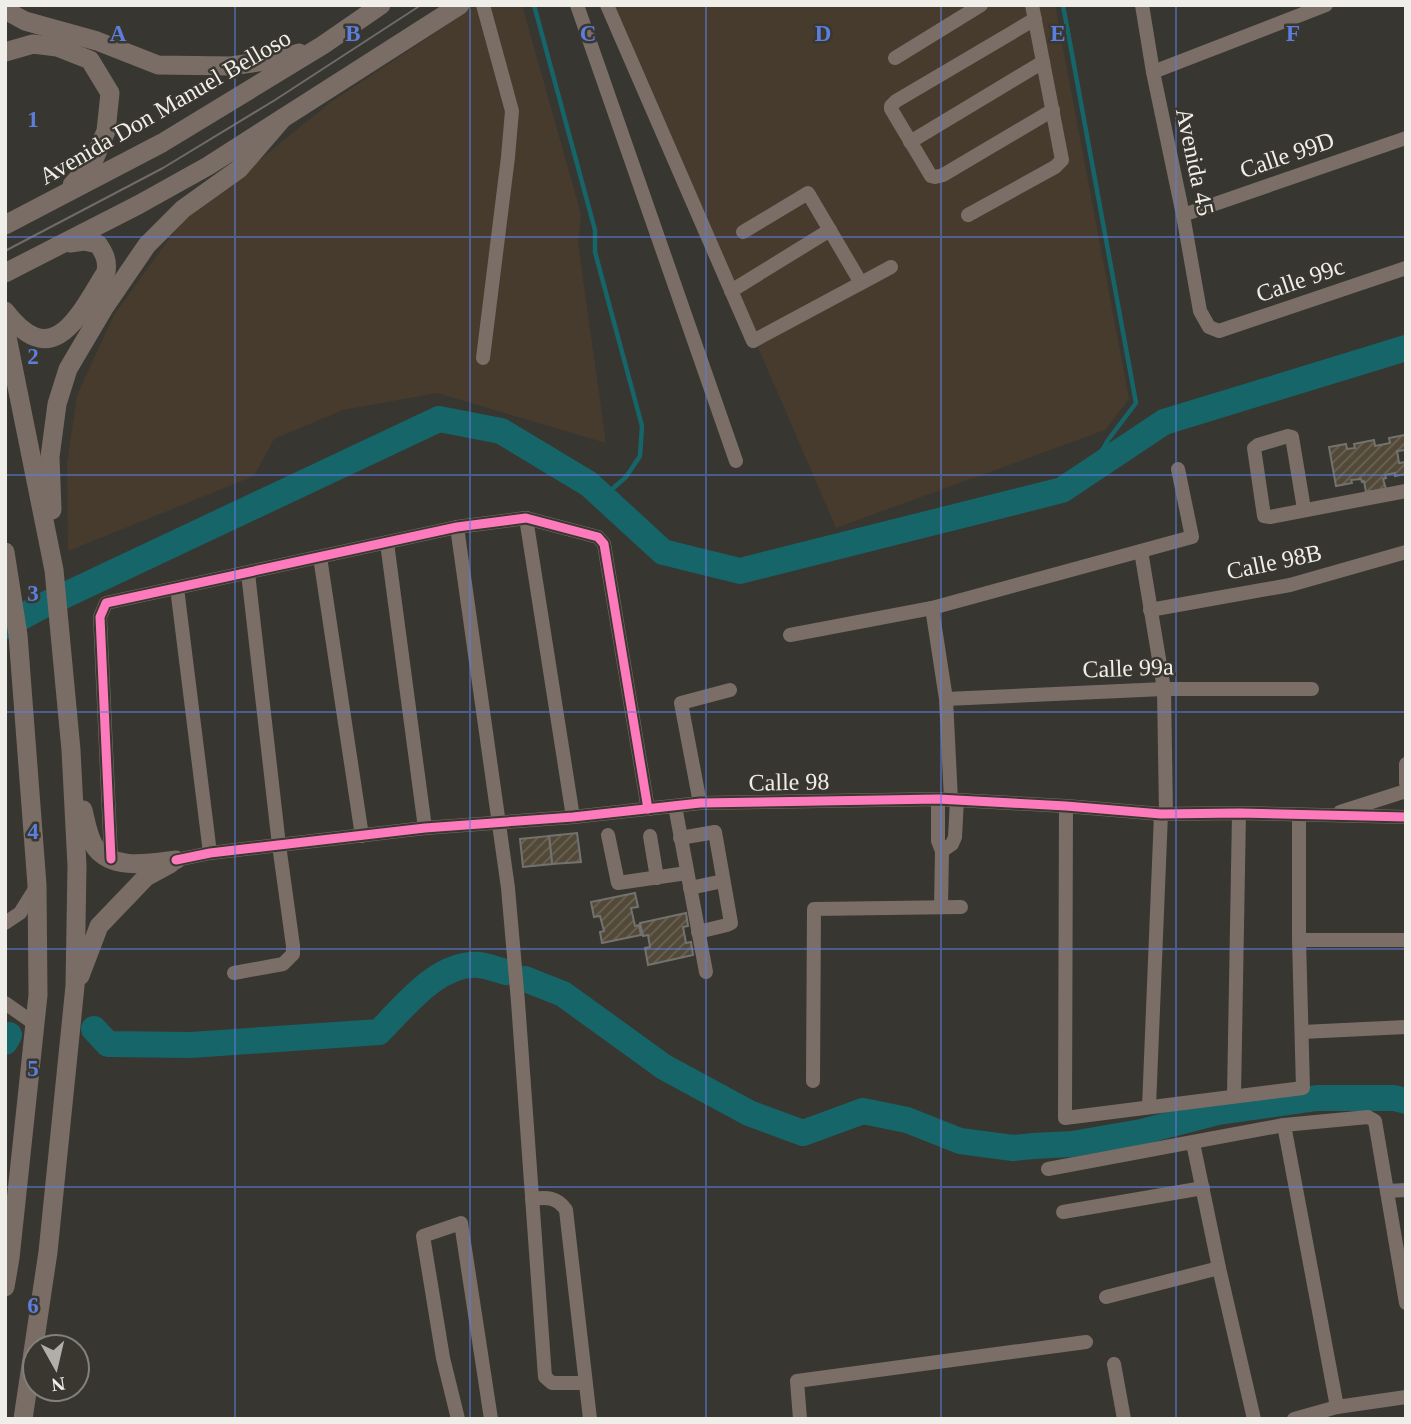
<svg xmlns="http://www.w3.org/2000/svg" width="1411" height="1424" font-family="Georgia,serif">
	<defs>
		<pattern id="building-hatch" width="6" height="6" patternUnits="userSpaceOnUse" patternTransform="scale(1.75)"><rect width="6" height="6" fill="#524938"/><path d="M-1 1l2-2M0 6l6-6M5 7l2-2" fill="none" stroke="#6b6455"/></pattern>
	</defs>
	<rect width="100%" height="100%" fill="#373631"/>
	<g fill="#473b2e">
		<path d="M477,5h45l59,209 -3,29 28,200 -169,-50 -94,17 -69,29 -20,37 -186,75 -1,-87 10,-69 37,-80 65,-90 152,-123z"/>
		<path d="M610,5h445l74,394 -24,31 -269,98z"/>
	</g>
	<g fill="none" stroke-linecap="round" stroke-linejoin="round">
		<g stroke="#166569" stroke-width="4.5">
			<path d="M534,5l61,225v22l47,174 -2,30 -14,21 -23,20"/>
			<path d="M1063,5l73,398 -28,37 -17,30"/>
		</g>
		<g stroke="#166569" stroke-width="26">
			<path d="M5,626l35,-19 399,-188 62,12 88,53 74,68 77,19 322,-81 102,-68 242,-74"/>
			<path d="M525,979l38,15 101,73 85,46 54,20 60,-22 44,9 53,21 53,7 20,-2 39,-2 69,-12 77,-20 99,-14h77l12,3"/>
			<path d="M94,1029l14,15 83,1 188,-13c26,-26 59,-70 100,-67 9,1 18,5 27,7"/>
			<path d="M5,1042l4,-7"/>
		</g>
	</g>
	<g fill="url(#building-hatch)" stroke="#74726f" stroke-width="2">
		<path d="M1405,435l1,15 -9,1 2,12 7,-1v12l-11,2v-3l-10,2 1,3 -3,1 3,10 -20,3 -2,-11 -2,1 -1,-3 -10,1 1,3 -16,3 -7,-39 17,-3 1,5 8,-1 -1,-4 20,-4 1,6 15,-3 -1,-5z"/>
		<path d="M577,833l4,29 -29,2 -3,-28z"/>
		<path d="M549,836l3,28 -29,3 -3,-28z"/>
		<path d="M635,893l3,14 -7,1 4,18 4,-1 2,10 -39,8 -2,-11 4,-1 -4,-15 -6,1 -3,-15z"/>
		<path d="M686,913l2,13 -5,1 3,16 5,-1 2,13 -45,10 -3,-17 5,-1 -2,-12 -5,1 -3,-13z"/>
	</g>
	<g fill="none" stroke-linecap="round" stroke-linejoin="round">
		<g stroke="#7a6e67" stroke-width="14">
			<path d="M577,5l159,456"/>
			<path d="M607,5l146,336 138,-74"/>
			<path d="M1142,5l11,67 30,143 17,96 9,16 10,4 187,-63"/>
			<path d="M1035,19l-139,82 -5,5v3l40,67 4,1 8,-2 110,-65"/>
			<path d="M895,58l86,-53"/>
			<path d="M1153,72l173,-67"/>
			<path d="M910,142l133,-80"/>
			<path d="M968,215l87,-48 7,-7 -30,-155"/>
			<path d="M1183,215l223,-77"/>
			<path d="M743,232l65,-39 53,90"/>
			<path d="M731,291l99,-61"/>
			<path d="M483,358l25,-201 4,-46 -29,-106"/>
			<path d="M1304,509l-12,-72 -4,-1 -30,9 -4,3 10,68 6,1 136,-26"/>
			<path d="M526,518l47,299"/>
			<path d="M457,527l51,361 10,114 27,375 7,6h33"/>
			<path d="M387,543l38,285"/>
			<path d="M1141,551l23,138 2,125"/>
			<path d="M320,557l42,279"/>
			<path d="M177,588l33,265"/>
			<path d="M932,608l14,91 5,101"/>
			<path d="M1150,610l140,-25 116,-33"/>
			<path d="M790,635l142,-27 260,-71 -14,-68"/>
			<path d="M946,699l218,-10h148"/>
			<path d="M1406,764v19"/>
			<path d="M938,799v42l4,10 -1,56"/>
			<path d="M700,803l-19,-100 49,-13"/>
			<path d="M675,806l31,166"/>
			<path d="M1066,806l-1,312 238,-30 -4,-148v-125"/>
			<path d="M1340,812l66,-21"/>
			<path d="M608,835l10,48 69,-10"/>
			<path d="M650,836l7,42"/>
			<path d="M680,838l35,-6 16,91 -4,2 -29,7"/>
			<path d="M942,851l10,-7 3,-7 2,-37"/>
			<path d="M111,859l-11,-242 6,-14 351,-76 69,-9 72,19 6,7 44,265"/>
			<path d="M176,860l34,-7 215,-25 148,-11 127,-14 238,-4 128,7 95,8 78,-1 167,4"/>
			<path d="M690,888l33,-7"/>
			<path d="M5,923l15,-10 17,-27"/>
			<path d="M1299,940h107"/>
			<path d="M234,973l49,-9 10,-10v-8l-14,-101 -31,-272"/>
			<path d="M5,1003l30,21"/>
			<path d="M1302,1032l104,-5"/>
			<path d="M813,1081l1,-172 147,-2"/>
			<path d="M1234,1096l5,-283"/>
			<path d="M1149,1107l12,-293"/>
			<path d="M1284,1125l53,282"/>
			<path d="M1193,1143l26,125 35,151"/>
			<path d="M1048,1169l236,-44 84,-8 7,4 31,182"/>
			<path d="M1387,1191l19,-1"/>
			<path d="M532,1199c15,-2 25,-2 34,11l24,209"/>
			<path d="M1063,1212l140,-24"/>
			<path d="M1106,1297l113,-29"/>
			<path d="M1114,1364l10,55"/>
			<path d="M458,1419l-15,-61 -20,-122 38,-13 30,196"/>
			<path d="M800,1419l-3,-38 289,-39"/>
			<path d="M1294,1419l43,-12 69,-10"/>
		</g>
		<g stroke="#7a6d66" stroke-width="19">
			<path d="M5,10l20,11 72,20 61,24 73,1 54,-8 14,-5"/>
			<path d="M5,52l28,-8 24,3 33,13 20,33 -4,38 -13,31 -21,23"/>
			<path d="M5,225l157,-82 161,-98 58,-40"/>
			<path d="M5,273l133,-68 70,-39 252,-161"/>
			<path d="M5,311c49,64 75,2 101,-39 2,-12 -2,-19 -8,-28l-14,-3 -14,2"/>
			<path d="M5,327l49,243 17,180 6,116 -2,120 -27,266 -25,167"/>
			<path d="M52,510l-2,-53 7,-53 11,-35 36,-61 43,-63 36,-36 56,-40 44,-51"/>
			<path d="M5,552l13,83 19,250 1,110 -28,263 -5,29"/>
			<path d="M83,810c3,12 5,27 12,37 17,24 56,16 81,13"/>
			<path d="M80,976l19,-50 47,-49 24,-13"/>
		</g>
		<path stroke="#706b66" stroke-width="2" d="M5,251l158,-83 112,-68 146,-95"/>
		<g stroke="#39372f" stroke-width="13">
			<g id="cycleway">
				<path d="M111,859l-11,-242 6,-14 351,-76 69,-9 72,19 6,7 44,265"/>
				<path d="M176,860l34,-7 215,-25 148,-11 127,-14 238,-4 128,7 95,8 78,-1 167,4"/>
			</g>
		</g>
		<use href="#cycleway" stroke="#fd7abc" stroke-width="9"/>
	</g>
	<path fill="none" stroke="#5c7edd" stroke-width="2" stroke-opacity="0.55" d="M235,5v1414M470,5v1414M706,5v1414M941,5v1414M1176,5v1414M5,237h1401M5,475h1401M5,712h1401M5,949h1401M5,1187h1401"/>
	<g text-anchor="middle" stroke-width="5" stroke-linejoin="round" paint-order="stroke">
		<g font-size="24" fill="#efeee8" stroke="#39372f">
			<text transform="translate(165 107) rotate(-30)" y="8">Avenida Don Manuel Belloso</text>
			<text transform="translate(1287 155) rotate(-19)" y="8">Calle 99D</text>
			<text transform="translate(1195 162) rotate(78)" y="8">Avenida 45</text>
			<text transform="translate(1300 280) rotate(-19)" y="8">Calle 99c</text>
			<text transform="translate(1274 562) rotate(-12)" y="8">Calle 98B</text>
			<text transform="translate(1128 668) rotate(-2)" y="8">Calle 99a</text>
			<text transform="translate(789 782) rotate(-1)" y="8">Calle 98</text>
		</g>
	</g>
	<g font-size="23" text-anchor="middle" font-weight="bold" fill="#5c7edd" stroke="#39372f" stroke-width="5" stroke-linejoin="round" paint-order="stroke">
		<text x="118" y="41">A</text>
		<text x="353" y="41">B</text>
		<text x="588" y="41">C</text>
		<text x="823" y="41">D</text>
		<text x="1058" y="41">E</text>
		<text x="1293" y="41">F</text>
		<text x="33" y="127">1</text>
		<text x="33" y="364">2</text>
		<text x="33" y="601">3</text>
		<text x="33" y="839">4</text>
		<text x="33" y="1076">5</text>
		<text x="33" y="1313">6</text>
	</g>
	<rect width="1411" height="1424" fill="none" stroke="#efeee8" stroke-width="14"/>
	<g transform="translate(56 1368) rotate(172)"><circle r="33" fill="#39372f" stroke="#828079" stroke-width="2"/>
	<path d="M0-5L12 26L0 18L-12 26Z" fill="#afaea8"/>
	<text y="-10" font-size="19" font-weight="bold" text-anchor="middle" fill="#efeee8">N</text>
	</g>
</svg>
